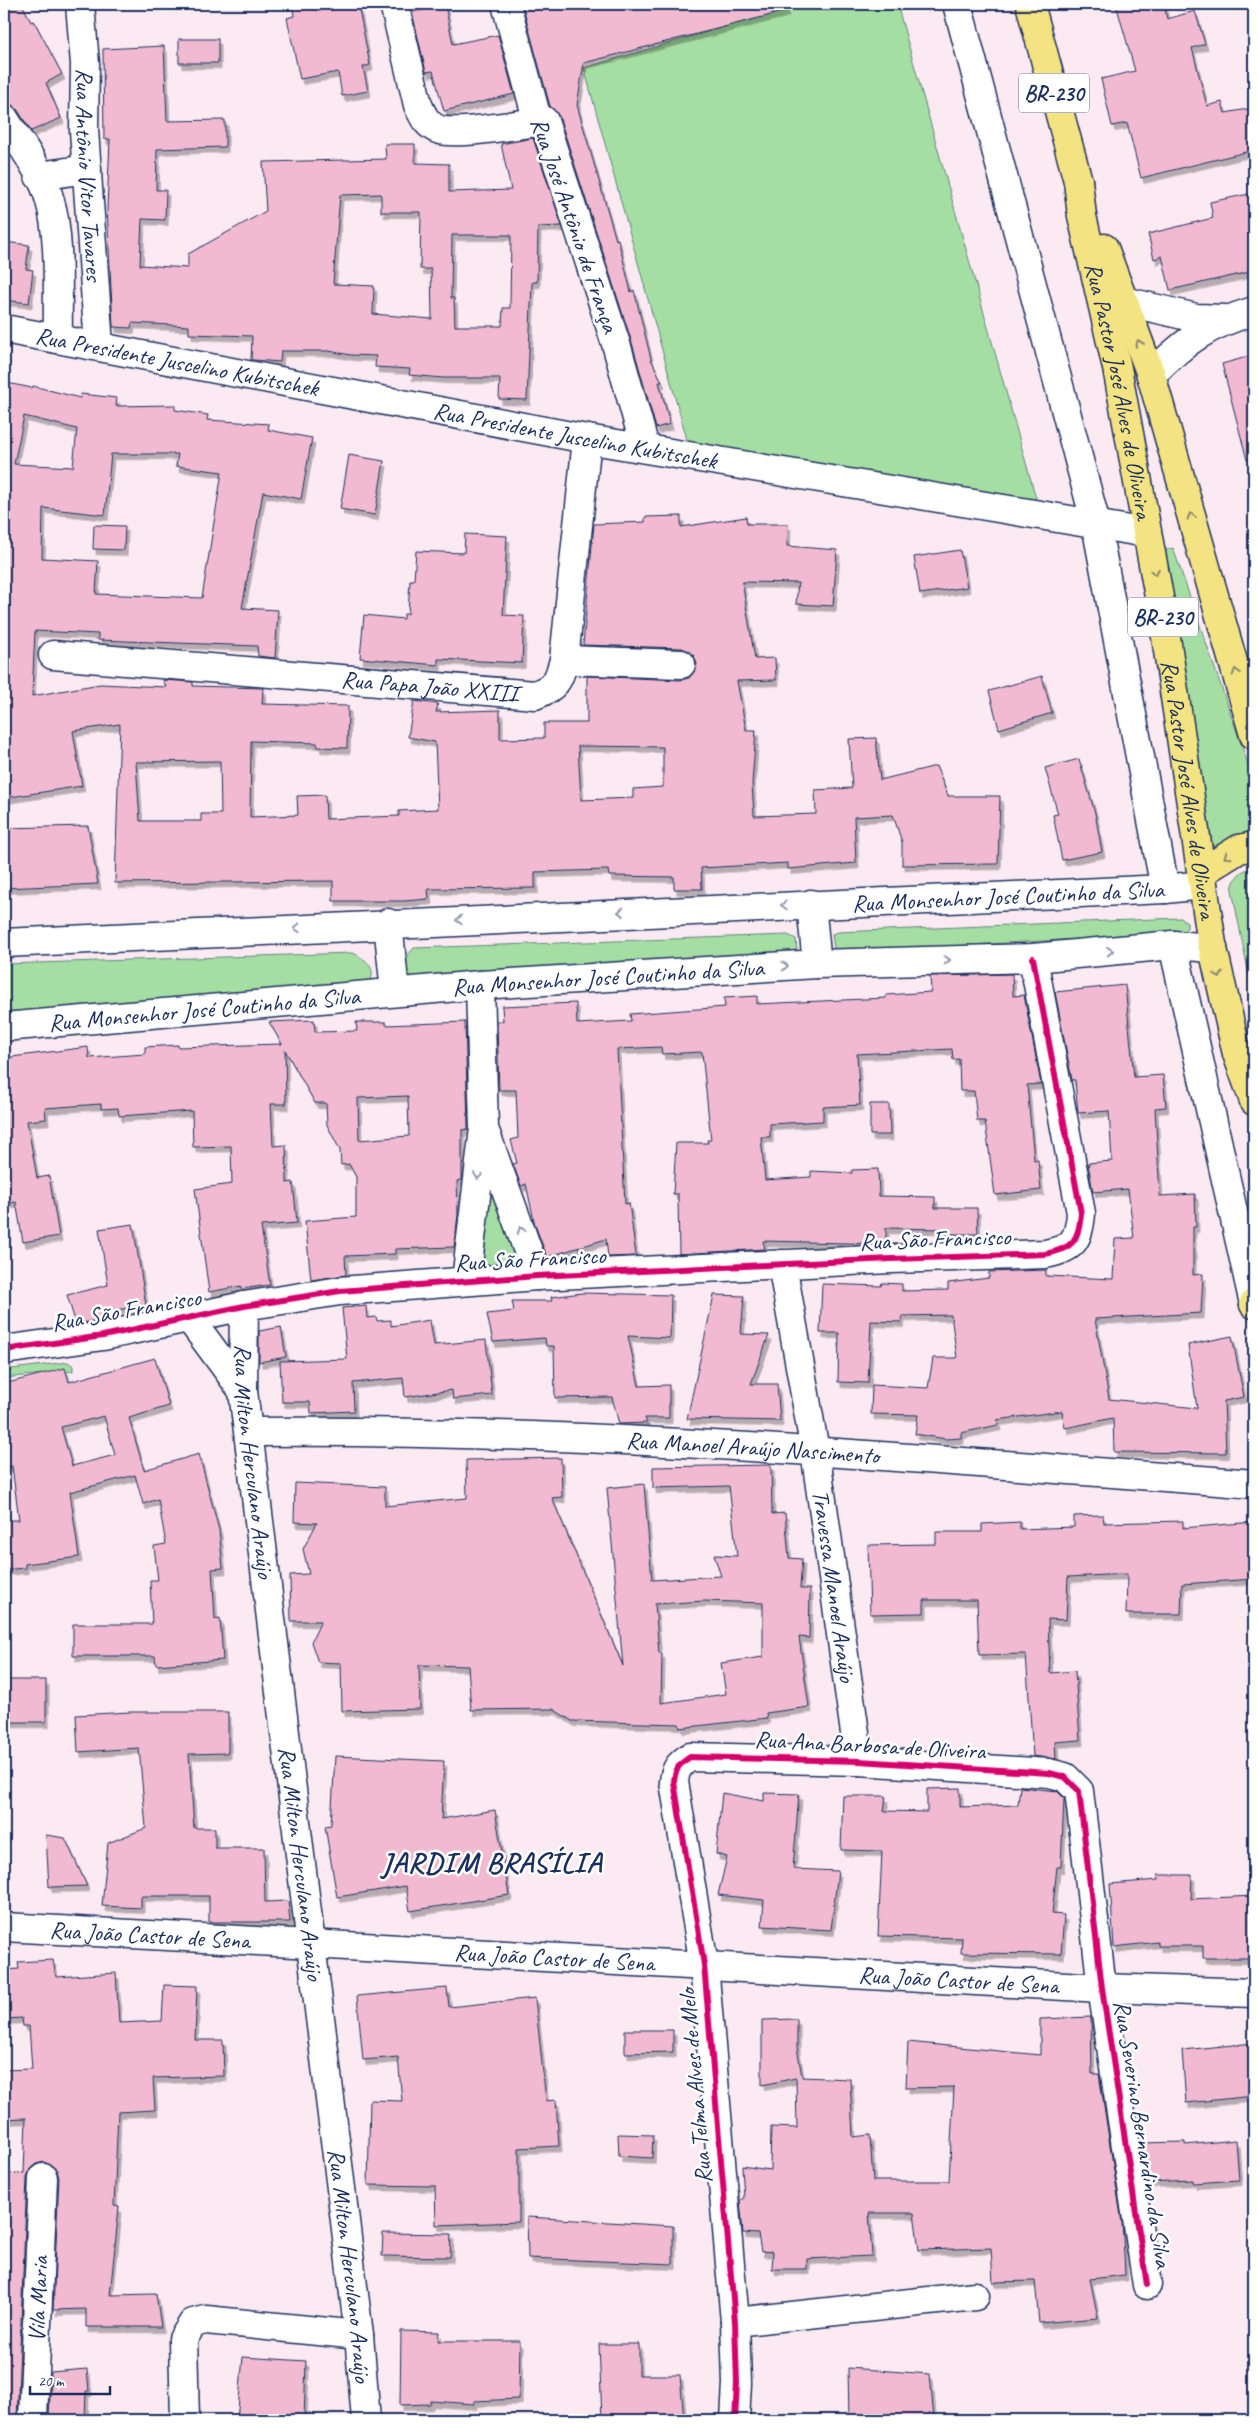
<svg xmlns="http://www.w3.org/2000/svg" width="1258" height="2424" font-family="Caveat,sans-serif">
	<defs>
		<filter id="shadow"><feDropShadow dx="3" dy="5.5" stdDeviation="0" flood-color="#0004"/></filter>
	</defs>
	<rect width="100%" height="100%" fill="#fbeaf1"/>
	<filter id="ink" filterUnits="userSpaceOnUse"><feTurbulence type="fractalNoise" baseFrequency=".02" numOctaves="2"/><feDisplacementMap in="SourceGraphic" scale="10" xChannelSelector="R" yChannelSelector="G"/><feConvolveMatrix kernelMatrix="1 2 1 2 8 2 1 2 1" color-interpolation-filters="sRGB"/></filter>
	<g filter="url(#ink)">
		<g fill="#a5dea2" stroke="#608680">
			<path d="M803,4h94l140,498 -348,-55 -105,-379z"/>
			<path d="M1173,548l81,233v51l-15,2 -25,19 -52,-302z"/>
			<path d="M1254,868v133l-22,-111c2,-13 9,-21 22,-22z"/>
			<path d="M1181,918l6,4v6l-5,5 -335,19 -13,-4 -2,-14 6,-2z"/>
			<path d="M788,935l8,4 1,12 -5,8 -383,19c-4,-13 -5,-20 5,-30z"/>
			<path d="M353,953c17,8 26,18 13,35l-362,29v-53z"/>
			<path d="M486,1171l32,86 -4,8 -28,3 -4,-9z"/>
			<path d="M68,1362l5,4v5l-69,7v-8z"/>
		</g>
		<g fill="#f2bad0" stroke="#1b2f5e" fill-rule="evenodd" filter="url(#shadow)">
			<path d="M4,4h18l9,18 3,-1 28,53 -16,9 15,35 -30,13 -14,-22 -6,-5 -7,-2z"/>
			<path d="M292,4h66l12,61 -7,2 5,24 -26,5 -4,-24 -38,7 -13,-61 7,-2z"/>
			<path d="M522,4h263l1,7 -202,52 -7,42 39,135 2,-1 13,53 3,-2 17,69 11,23h-3l11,42 -14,4 -24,-85 -73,-227 -9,-10z"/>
			<path d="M1116,4h48l3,15 28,-8 10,33 -13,4 15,58 15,-4 3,11 29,-5v42l-113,28 -14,-55 -15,3 -11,-47 34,-8z"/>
			<path d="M445,5l8,39 45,-9 16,59 -70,17 -11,-40 -7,1 -14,-60z"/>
			<rect x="179" y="39" width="39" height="24"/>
			<path d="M164,46l3,75 58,-1v27l-68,2 -1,41h10l-1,30 -23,-1 -2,46 48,3v-14l78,-43 -3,-49 123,-3 -1,-15h30v19l34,1v28l62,-2 -10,-46 32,-6 29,88 -24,1 -1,55h-5l-5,118 -28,-1 1,-21h-57l-34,-3 1,-6 -35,-2 1,-11 -25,-1 -22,-4h-48l-1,11 -26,-2h-3l1,-24 -63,-2v-8l-57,-3 -1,5 -18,-1 -6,-118 3,-70h-6l-1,-90zM381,194v18h40l-1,57h11l1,50 -59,-5 1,-28 -41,-2 7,-89zM452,235h59l-1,73h-7l-1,18h-47l-1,-28h-3z"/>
			<path d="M1254,193v78l-84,19 -8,-34 -8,3 -6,-25 65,-16 -3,-16z"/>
			<path d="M4,242l25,3 -3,24 7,1 -4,33 -25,-3z"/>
			<path d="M1254,355v104l-7,1 -25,-96z"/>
			<path d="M7,383l25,5 1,-2 47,12 1,-4 36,4 -1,8 59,-1v5l33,5 -1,5 62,4 -1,6 44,8 -11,61 -38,-7 -21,116 36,2 -3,48 -17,-2 -1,-10 -159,-6v-6l-63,-3 -3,65 68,-12 66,3 -3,-7 30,2v4l70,2 -1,16 86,2 -1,42 -29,-1 -1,-4 -66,-2 -1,76 48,-2 -1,-19 28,-1 1,24 73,-3v-5l39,-2 -3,-67 -27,-5 6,-36 24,3 -2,8 64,-2v29l44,-1v-15h43v-47l93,4 9,-2 5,-6 3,-8 -3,-8 -5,-5 -7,-3 -99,-3 11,-121 51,-2v-5l36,-1v11l65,-10 1,7h41l-1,22 50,4 -4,56 -37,-2 2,-21 -56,-1 13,77 20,-1 1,22 -39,1 9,49h10l-4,54 2,32 62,-2 -1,-24 37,-2 -3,-49 27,-1 4,42 56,-14 12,30h52l-2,68 -96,1v-23l-9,-27 -39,2 2,46 -68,6v-6l-87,5 1,21h-28v-12l-65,-1 -1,-6 -73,2v16l-107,1 1,10 -25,2h-71v-20l-218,2 5,-159 -47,7 9,55 -78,12v-398zM24,416l53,13 -4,38 -59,-3zM111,454h67l-2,12 46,6 -20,126 -106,-4 2,-33 -56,-3 1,-50 62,7zM578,746l85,1v40l-30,2v9l-52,2zM220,761l1,53h-20v7h-61l-4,-59z"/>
			<path d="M349,455l35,6 -9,54 -35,-6z"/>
			<path d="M94,525l31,1 -1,24 -31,-1z"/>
			<path d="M465,534l42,2 -4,79 21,1 -2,47 -84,-4v6l-78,-7 4,-43 40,4v-5h4l2,-34h4l2,-29 48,2z"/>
			<path d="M960,550l7,37 -47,7 -6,-37z"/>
			<path d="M1042,676l10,37 -53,16 -10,-38z"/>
			<path d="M1079,759l16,54 7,39 -40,8 -9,-45 5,-1 -13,-46z"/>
			<path d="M88,826l10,58 -94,4v-60z"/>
			<path d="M1012,974l1,22 11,-1 17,89 -14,1 7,75h4l3,30 -46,5 -10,-74h-8l-3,-30h-14l-1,-32 -6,1 -1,-11 -95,5 3,51 -37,2v14l-53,3v13h-9l4,43 46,-3v-6l41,2v-3l26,-1 1,27 56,1v11h42l1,26h-33l-1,-5 -58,-1v16l-123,-3 2,8 -86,5 -1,-60h-5l3,-51h32l-1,-3h4l-9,-88 -40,2 -1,-7 -44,2 8,155 4,-1 7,53 -28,1 -2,-18 -59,18 -12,-32 -9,-41 -5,2 -8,-22 4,-1 -6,-23 7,-2 -2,-48h-17l-2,-69h6l-1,-15 74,-3 1,21 54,-3 -1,-7 95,-7 -1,-9 33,-2v8l129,-6v-3l45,-3 -1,-16z"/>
			<path d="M1125,985l9,92 29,-2 3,32 -11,1 5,88 35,-2 1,33h-3v48l10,-1 -2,39 -106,6 14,80 88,9 -9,-63 44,-9 12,61 -20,4 2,52 -112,-1 -1,-34 -48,10 -3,-17 -65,9 1,5 -37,8v5l-15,1 -31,-5 3,-19 -47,-1 1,-29 56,3 5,-30h24l-6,-43 -49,1 -1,6 -30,-1 -3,62 -30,-1 1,-49h-19l2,-49 59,2 1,-3 20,1v7l46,-1v-7l41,-5v-6l57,-2v6l67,3 2,-40 19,-1 -6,-49 -35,3 -5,-29 24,-2 -3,-50 -31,2 -3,-33h-3l-17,-88z"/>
			<path d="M314,1020l1,12 42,-1 -1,-9h30v3l79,-3 3,105v2l-6,1v50l-5,1 1,34 -4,32 -59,2v5l-50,2 1,19 -35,5 -6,-59 51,-4v-40l-7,-13 -8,1 -1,-15 -13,-25 -1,-22h-11l-30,-53 1,54h-15l2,42 13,-1 1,38 6,-1 4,41 -36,3 9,59 -29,4v-3l-32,6 -14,-103 37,-5 -1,-38 -38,1 -1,-36 -73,5 -1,-8 -17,1v-5l-56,4 1,11 -19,2 10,57 12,-2 10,60 -36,6 -7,-40 -12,2v-146l84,-11 1,11 56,-4v-7l33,-2v2l104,-3 -13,-22zM408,1096l1,40 -50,4 -1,-42z"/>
			<path d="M870,1104h19l1,31h-20z"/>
			<path d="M133,1224l13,81 -36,6 1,7 -35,6 -9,-29 41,-10 -9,-56z"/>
			<path d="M582,1293l89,2 -1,43 -42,-2 11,50 30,-1v33h-24l2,5 -28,1 -7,-27 -57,1 -1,-52h-8l-1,-8 -52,4 -6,-28 27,-3 -2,-10h40l-1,-4z"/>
			<path d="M714,1295l30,1 -3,38 28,1 -18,49h26l3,37 -93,-2z"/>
			<path d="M366,1306l1,12 9,-1 1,4 14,-1v6l39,-6 4,25 52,-5 6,55 -39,4 -1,-9 -47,7 -2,-19 -50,5 1,28 -43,2 -1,-11h-28l-2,-41 67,-2 -5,-51z"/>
			<path d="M281,1327l5,30 -27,5v-31z"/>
			<path d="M155,1358l14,48 -40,12 15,52 55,-16 20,76 4,38 -11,1 3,50 5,-1 3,42 -67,5 -1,-9h-82v-32h79l-2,-44h8l-4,-34 12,-2 -8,-45 -15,5 -8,-29 -65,17 9,65 -54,7v4l-21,2v-50h15l-7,-54 -5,1 -3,-11v-72l61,-16 4,14zM104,1416l11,39 -43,11 -11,-39z"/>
			<path d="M561,1458l1,39 -10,1 71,168 -16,-178 37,-4 8,96 69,-4 -7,-21 23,1 -8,-70 -76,2v-21l118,-2 1,49 13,-1 4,45 13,1 -2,30h10l-1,49 -10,-1 10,70 -43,6 1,5 -87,10 -1,-4 -107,-3 -19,-12 -82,1 -3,-44 -49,-1 1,44 -78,2 -1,-48 -23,-1 -7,-20 10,-21h-30l-1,-46 19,-1 -6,-25 14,-26 -23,-1 1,-39 90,4v19l82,-8 -1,-38zM705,1601l58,2v54l-42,6 5,31 -65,9 1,-50h-3l-4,-49z"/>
			<path d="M1103,1515l1,8 79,-2v7l71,-6v57l-72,5 -1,30h-55l1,-40 -59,3 -2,43 -18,-1 2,54 25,-2 5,69 -25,2 1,17 -23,-3 -7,-102 -47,1 -2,-55h-53v13l-54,1 -2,-69 68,-1v-12h46v-8l38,-2v7l54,-2v-11z"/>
			<rect x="4" y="1680" width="42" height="42"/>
			<path d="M130,1712h98v41l-39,1 5,74h21v20h49l1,54 23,-1 2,21h-81v-26h-68v12l-39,-2 6,-63 38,-15 -7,-80 -61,4 -2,-37z"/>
			<path d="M335,1756l109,5 -3,58 54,-9 14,85 -99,16 -4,-25 -69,11 -12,-71 6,-1z"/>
			<path d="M1020,1787l37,4 7,7 -3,69h-4l-5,47 12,1 -3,39 -100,-1 1,-15 -84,-2 4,-85 -41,-1 2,-54h43l-2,15 43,1v-23l33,-1v19l58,-2z"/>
			<path d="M722,1793l42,8v-8l35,1 -6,75 45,2 -7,59 -69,-4 2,-26 -46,-5 9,-38 -11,-3z"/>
			<path d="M46,1835l19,3 22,48 -38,1z"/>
			<path d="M1158,1875h34l-1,24 63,-3v62h-51v-12h-45v-4l-44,5 -4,-63 48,-4z"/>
			<path d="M53,1960l3,17 60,-4 3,50 43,-2 2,-36 33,1 -2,54h28l1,36 -71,2 2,32 -37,2 -4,94 5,1 -9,88 46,-1 5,33h-75v-18l-33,1 6,-132 -2,-8 -6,-5 -7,-3 -8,2 -6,5 -3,8 -10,242h-13v-245l20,-1 2,-55 -22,1v-49l28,-1 -3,-43h-6l-1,-8 -18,1v-49l15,-1 -1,-7z"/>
			<path d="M447,1988l2,19 86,-9 11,103 10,-1 3,46 -40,2v74l-83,3 -1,-39 -67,-1 2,-85 32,1 -4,-44 -35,3 -6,-64z"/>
			<path d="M1091,2017l1,57h7l23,149 2,31 1,21 -35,4 8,39 -59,5 -4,-42 -42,1 -2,-34 -72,2 -5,-37h-45l3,43 -65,3v10h-35l1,-18 -12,1 -3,-18 -15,-1 -3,-33 4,-2 -2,-32 28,4 1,-43 26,1 -1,-50 -34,7v-65l35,-1v28l5,30 48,2 3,58 17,-2 3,46h76l5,-94 -48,1 2,-46 132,13v-36z"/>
			<path d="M625,2030h48v22l-48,1z"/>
			<path d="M1254,2043v53l-68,7 -4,-53z"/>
			<path d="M618,2134l35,1 -1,23 -33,-2z"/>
			<path d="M1236,2140l3,40 -46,3v-3l-46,2 -6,-39 44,-1v3z"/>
			<path d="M527,2217l146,9v38l-145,-6z"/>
			<path d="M383,2233l68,1 -1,23 -68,-1z"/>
			<path d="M401,2331l38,1 -1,9h82l-1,58 -45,2v3l-44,-3v3l-30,1z"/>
			<path d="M599,2344h40v31h41l4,45h-82z"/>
			<path d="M243,2357l63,4 -2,59h-67z"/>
			<path d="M848,2368l82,6 4,46h-85z"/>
			<path d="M87,2369l2,22h-3l-1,29h-36l2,-48z"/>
		</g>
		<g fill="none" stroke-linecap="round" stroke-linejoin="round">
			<g stroke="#1b2f5e" stroke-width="31">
				<g id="minor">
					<path id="s1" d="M80,4l5,60 -1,66 15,216"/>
					<path d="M394,4l24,101c5,11 9,21 22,25 20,5 81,-6 104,-9"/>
					<path d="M506,4l30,111 8,6 73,226 28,100"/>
					<path d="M957,4l139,520 69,365"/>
					<path d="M4,118c16,26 38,53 46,83 11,37 7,98 8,138"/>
					<path d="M39,176l48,-7"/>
					<path d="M1124,301l72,17 29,1"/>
					<path id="s2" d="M4,329l583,110 560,94"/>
					<path d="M1151,375c35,-35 56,-50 103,-64"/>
					<path id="s3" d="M53,655l482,40c21,-8 23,-13 29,-35l23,-221"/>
					<path d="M564,660l117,4"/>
					<path d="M811,904l6,60"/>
					<path d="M388,923l7,69"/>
					<path id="s4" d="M4,943l1161,-54 38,-4"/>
					<path d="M1173,945l81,359"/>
					<path id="s5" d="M4,1027l476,-42 337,-21 216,-6 140,-13 40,3"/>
					<path d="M486,1134l51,142"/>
					<path id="s6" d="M782,1264l33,187 44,310"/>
					<path d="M466,1281l18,-153 -4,-143"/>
					<path id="s7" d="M244,1306l-1,85 116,944 7,85"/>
					<path d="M190,1319l53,72"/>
					<path d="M4,1350l99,-14 141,-30 96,-15 197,-15 354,-17 154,-5c28,-5 34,-14 36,-41l-48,-255"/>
					<path id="s8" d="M249,1432c336,-4 671,27 1005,52"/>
					<path id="s9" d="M4,1927l1098,61 152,5"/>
					<path d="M735,2322l240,-26"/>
					<path id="s10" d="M33,2420l10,-242"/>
					<path d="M185,2420l-2,-81 10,-16 13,-3 153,15"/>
					<path d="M735,2420l2,-37 -2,-61 -31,-357 -30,-183c1,-13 5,-18 16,-25l169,4 190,12 16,4 14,14 23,197 45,297"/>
				</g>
			</g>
			<g stroke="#1b2f5e" stroke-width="31">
				<path id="major" d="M1030,4l48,177"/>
			</g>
			<g stroke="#1b2f5e" stroke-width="31">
				<g id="highway">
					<path id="s11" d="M1078,181l4,35 35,152 47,256 48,320 25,110 17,47"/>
					<path d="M1104,248l47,127 103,360"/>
					<path d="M1202,872l37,-23 15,-3"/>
					<path d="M1254,1304v-1"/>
				</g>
			</g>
			<use href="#minor" stroke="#fff" stroke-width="28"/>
			<use href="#major" stroke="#f4e382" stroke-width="28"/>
			<use href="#highway" stroke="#f4e382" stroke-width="28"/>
			<g stroke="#fff" stroke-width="9">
				<g id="cycleway">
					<path d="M4,1350l99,-14 141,-30 96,-15 197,-15 354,-17 154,-5c28,-5 34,-14 36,-41l-48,-255"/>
					<path d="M735,2420l2,-37 -2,-61 -31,-357 -30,-183c1,-13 5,-18 16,-25l169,4 190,12 16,4 14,14 23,197 45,297"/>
				</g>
			</g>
			<use href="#cycleway" stroke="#d6006c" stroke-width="6"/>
		</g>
		<defs><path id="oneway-chevron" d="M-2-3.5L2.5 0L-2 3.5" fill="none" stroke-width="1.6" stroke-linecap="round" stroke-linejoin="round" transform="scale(1.25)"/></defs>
		<g stroke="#888970">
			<use href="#oneway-chevron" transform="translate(1139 343) rotate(-110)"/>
			<use href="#oneway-chevron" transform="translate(1191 516) rotate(-106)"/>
			<use href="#oneway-chevron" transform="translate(1155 572) rotate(80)"/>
			<use href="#oneway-chevron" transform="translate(1236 672) rotate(-106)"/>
			<use href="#oneway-chevron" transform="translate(1227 856) rotate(147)"/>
			<use href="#oneway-chevron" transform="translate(1219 975) rotate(77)"/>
		</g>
		<g stroke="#8d97ae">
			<use href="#oneway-chevron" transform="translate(784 905) rotate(177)"/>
			<use href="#oneway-chevron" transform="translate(621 912) rotate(177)"/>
			<use href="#oneway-chevron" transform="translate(459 920) rotate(177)"/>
			<use href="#oneway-chevron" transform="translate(297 928) rotate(177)"/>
			<use href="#oneway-chevron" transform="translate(1110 951) rotate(-5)"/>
			<use href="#oneway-chevron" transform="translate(947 960) rotate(-2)"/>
			<use href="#oneway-chevron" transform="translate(785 966) rotate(-4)"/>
			<use href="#oneway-chevron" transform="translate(478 1176) rotate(97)"/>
			<use href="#oneway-chevron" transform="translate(521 1230) rotate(-110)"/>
		</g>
	</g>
	<g text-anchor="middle" stroke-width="5" stroke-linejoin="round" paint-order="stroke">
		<g fill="#fff" stroke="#5f6d8e" stroke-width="1">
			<rect x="1019" y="73.5" width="70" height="39" rx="4"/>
			<rect x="1128" y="597.5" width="70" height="39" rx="4"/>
		</g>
		<g font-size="22" font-weight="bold" fill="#1b2f5e">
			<text x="1054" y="101">BR-230</text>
			<text x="1163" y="625">BR-230</text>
		</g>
		<g font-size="24" fill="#1b2f5e" stroke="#fff">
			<text dy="8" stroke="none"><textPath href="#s1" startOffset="171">Rua Antônio Vitor Tavares</textPath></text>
			<text transform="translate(575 225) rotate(71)" y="8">Rua José Antônio de França</text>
			<text dy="8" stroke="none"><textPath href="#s2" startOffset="176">Rua Presidente Juscelino Kubitschek</textPath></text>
			<text dy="8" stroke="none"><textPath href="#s11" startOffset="214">Rua Pastor José Alves de Oliveira</textPath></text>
			<text dy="8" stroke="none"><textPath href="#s2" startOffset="581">Rua Presidente Juscelino Kubitschek</textPath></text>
			<text dy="8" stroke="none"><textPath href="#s3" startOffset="378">Rua Papa João XXIII</textPath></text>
			<text dy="8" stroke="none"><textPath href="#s11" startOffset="619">Rua Pastor José Alves de Oliveira</textPath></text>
			<text dy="8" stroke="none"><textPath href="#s4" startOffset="1005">Rua Monsenhor José Coutinho da Silva</textPath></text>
			<text dy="8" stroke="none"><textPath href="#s5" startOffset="606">Rua Monsenhor José Coutinho da Silva</textPath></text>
			<text dy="8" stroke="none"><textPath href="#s5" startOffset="201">Rua Monsenhor José Coutinho da Silva</textPath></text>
			<text transform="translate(935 1239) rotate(-2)" y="8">Rua São Francisco</text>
			<text transform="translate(530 1259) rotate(-3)" y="8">Rua São Francisco</text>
			<text transform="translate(126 1310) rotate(-10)" y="8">Rua São Francisco</text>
			<text dy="8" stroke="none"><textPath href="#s8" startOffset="504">Rua Manoel Araújo Nascimento</textPath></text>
			<text dy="8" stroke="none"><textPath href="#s7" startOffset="156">Rua Milton Herculano Araújo</textPath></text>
			<text dy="8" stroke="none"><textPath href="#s6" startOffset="326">Travessa Manoel Araújo</textPath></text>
			<text transform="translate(870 1745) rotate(3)" y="8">Rua Ana Barbosa de Oliveira</text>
			<text dy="8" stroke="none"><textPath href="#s7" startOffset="561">Rua Milton Herculano Araújo</textPath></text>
			<text dy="8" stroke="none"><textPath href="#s9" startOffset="146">Rua João Castor de Sena</textPath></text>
			<text dy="8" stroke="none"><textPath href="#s9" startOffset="551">Rua João Castor de Sena</textPath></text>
			<text dy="8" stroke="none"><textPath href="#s9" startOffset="956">Rua João Castor de Sena</textPath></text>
			<text transform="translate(695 2086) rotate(-95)" y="8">Rua Telma Alves de Melo</text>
			<text transform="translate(1143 2134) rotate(81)" y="8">Rua Severino Bernardino da Silva</text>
			<text dy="8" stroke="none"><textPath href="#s7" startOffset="966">Rua Milton Herculano Araújo</textPath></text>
			<text dy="8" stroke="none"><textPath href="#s10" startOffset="121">Vila Maria</textPath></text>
		</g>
		<g font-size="29" font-weight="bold" letter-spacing="1" fill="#1b2f5e" stroke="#fff">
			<text x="492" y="1872">JARDIM BRASÍLIA</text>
		</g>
	</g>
	<rect width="1258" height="2424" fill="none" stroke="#fff" stroke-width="20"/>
	<rect x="10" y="10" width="1238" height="2404" fill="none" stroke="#1b2f5e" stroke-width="2" filter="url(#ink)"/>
	<path d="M30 2386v8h80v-8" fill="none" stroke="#1b2f5e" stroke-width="2.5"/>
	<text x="38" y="2386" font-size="15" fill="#1b2f5e" stroke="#ffffff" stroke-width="4" paint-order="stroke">20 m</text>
</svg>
